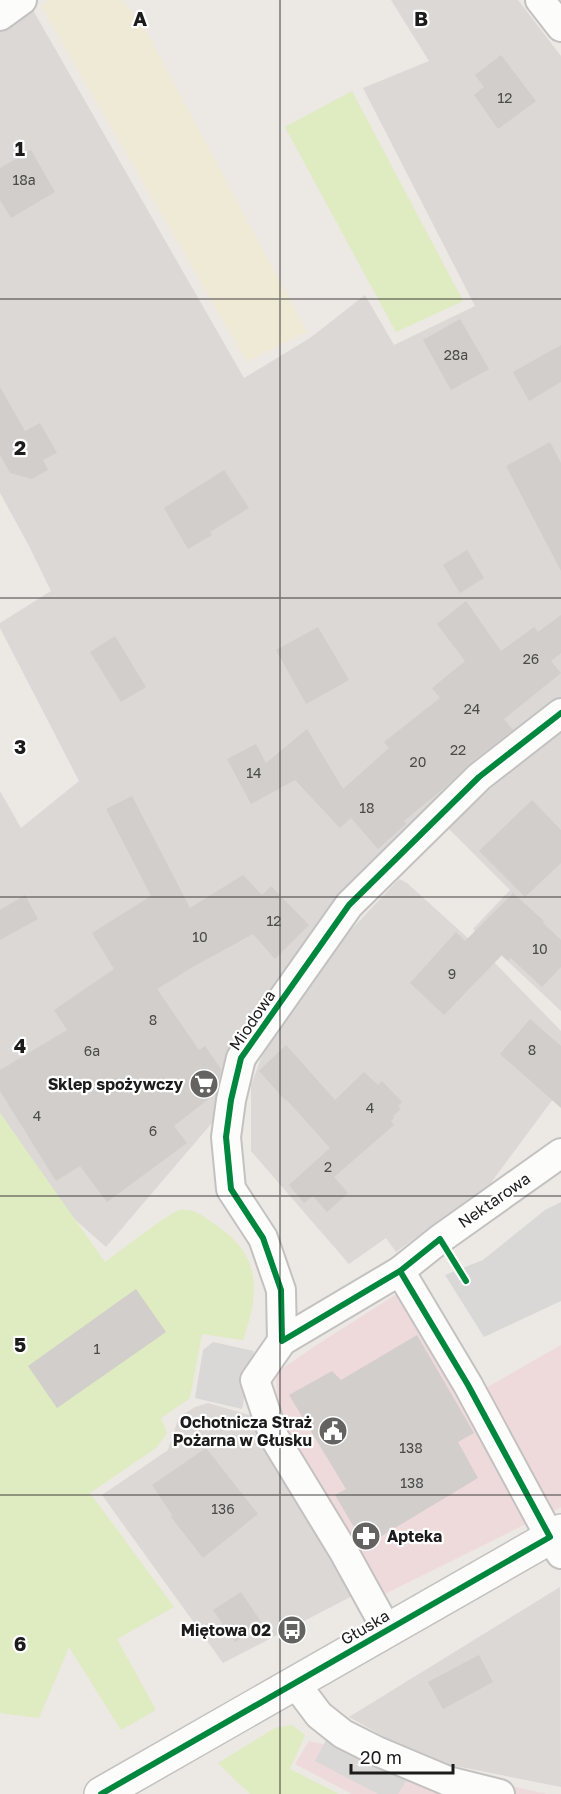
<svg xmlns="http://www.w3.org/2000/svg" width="561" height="1794" font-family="'Golos Text',sans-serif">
	<rect width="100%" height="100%" fill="#ece8e4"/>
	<g fill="#dbd8d6">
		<path d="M391,0h127l43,56v642l-40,30 -173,162 -125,220 -117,137 -34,-30 -72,-104v-322l21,37 58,-47 -79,-153v-5l51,-32 -23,-47 -28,-51v-470l30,-18 214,373 66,-40 55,-43 29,50 81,-39 -112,-218 66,-27z"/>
		<path d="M561,729v282l-88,-82 37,-39 -62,-62 99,-92z"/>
		<path d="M399,879l8,4 84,76 70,72v60l-11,12 -60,81 -94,68 -10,-14 -37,26 -98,-113v-66l12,-32 85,-120z"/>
		<path d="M208,1403l51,15 97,176 -133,69 -121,-168 66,-45 11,-33 16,-10z"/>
		<path d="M560,1587l1,200 -135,-27 -77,-43z"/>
	</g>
	<g fill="#efdadb">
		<path d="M403,1290l131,230 -153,76 -103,-181 -2,-42 39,-27z"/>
		<path d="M561,1345v162l-9,5 -68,-123z"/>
		<path d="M309,1741l238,53h-195l-57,-30z"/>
	</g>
	<g fill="#d9d8d6">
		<path d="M561,1202v99l-77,36 -39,-62 38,-15 62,-50z"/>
		<path d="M213,1342l41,9 -12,58 -47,-11 8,-48z"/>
		<path d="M327,1738l79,43 -8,13h-20l-63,-33z"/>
	</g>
	<path fill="#eeead6" d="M48,0h74l22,27 163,305 -60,30 -206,-356z"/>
	<g fill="#dfebc0">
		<path d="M352,91l111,210 -67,31 -111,-205z"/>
		<path d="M0,1113l105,149c12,-8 66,-51 75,-52 14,-2 23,6 33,13 49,32 47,67 30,117l-41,-6 -12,64 -29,20 6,15 -11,15 -66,45 84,114 -57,32 39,71 -35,20 -52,-83 -30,71 -39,-5z"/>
		<path d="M292,1725l13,10 -15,34 49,25h-89l-32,-31 57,-35z"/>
	</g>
	<g fill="#d2cecb">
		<path d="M501,55l35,46 -38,28 -24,-34 10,-8 -9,-12z"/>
		<path d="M31,150l24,42 -44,26 -11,-18v-32z"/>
		<path d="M460,319l29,50 -38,21 -28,-50z"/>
		<path d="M561,345v37l-32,19 -16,-29z"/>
		<path d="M0,387l25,44 15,-8 17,30 -14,7 5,10 -16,9 -22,-6 -10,-18z"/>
		<path d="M550,442l11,21v108l-55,-105z"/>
		<path d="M224,470l25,38 -39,24 2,3 -24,14 -24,-41z"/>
		<path d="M467,550l17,28 -24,15 -17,-28z"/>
		<path d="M466,601l35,50 33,-24 4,5 23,-17v38l-10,8 10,12 -57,46 9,11 -44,34 -25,24 -40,33 2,3 -28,25 -27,-31 -11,10 -45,-48 -44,24 -24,-45 29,-15 10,19 41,-34 36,60 46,-41 -5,-6 56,-44 -8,-10 33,-27 -28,-37z"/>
		<path d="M318,627l31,53 -43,24 -30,-54z"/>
		<path d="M115,636l31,51 -25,15 -31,-50z"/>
		<path d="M132,796l58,112 53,-33 19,20 9,-9 38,39 -34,34 -22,-25 -62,34 -34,21 42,61 6,-4 16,23 -5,24 -42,33 13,17 -80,59 -27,-36 -24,15 -56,-90v-21l67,-40 -13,-20 60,-41 -22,-36 59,-37 -45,-87z"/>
		<path d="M532,800l29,30v33l-36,34 -46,-46z"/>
		<path d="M513,893l31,28 -1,2 18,17v27l-19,20 -31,-29 -3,3 -6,-6 -58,60 -34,-32 46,-51 9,9z"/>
		<path d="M25,895l13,24 -38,21v-30z"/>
		<path d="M530,1019l31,27v62l-61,-54z"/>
		<path d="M286,1045l49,55 29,-28 14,13 4,-4 20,21 -4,4 3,3 -8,7 1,2 -3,3 3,4 -60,52 14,16 -21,19 -14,-16 -9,7 -15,-18 41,-37 -43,-48 -1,1 -27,-30z"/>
		<path d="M136,1289l30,43 -109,76 -29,-42z"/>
		<path d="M417,1335l57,98 -16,9 20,36 -113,68 -30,-51 11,-6 -57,-94 43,-24 9,9z"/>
		<path d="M206,1448l52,66 -55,44 -32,-41 1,-2 -20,-30z"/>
		<path d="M241,1592l21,31 -27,19 -22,-32z"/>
		<path d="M479,1655l14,27 -50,27 -15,-27z"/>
	</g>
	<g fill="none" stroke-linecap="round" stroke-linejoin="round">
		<g stroke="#c4c2c0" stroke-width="32">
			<g id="minor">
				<path d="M540,0l21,27"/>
				<path d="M0,16l22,-16"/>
				<path d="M561,713l-82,64 -130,128 -108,153 -10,42 -5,37 5,52 32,49 18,52 1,51 118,-70 40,-32 121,-86"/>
				<path d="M400,1271l68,114 82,152 11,17"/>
				<path d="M282,1341l-27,39 19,57 70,115 43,78"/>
				<path d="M295,1683l24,32 24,19 36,18 69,29 52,13"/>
			</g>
		</g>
		<g stroke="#c4c2c0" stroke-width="36">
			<path id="tertiary" d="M101,1794l460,-263"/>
		</g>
		<use href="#minor" stroke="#fcfcfb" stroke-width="28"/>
		<use href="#tertiary" stroke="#fcfcfb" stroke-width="33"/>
		<g stroke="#fff" stroke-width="10">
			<g id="cycleway">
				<path d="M466,1281l-26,-42 -40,32 -118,70 -1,-51 -18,-52 -32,-49 -5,-52 5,-37 10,-42 108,-153 130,-128 82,-64"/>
				<path d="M101,1794l449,-257 -82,-152 -68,-114"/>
			</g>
		</g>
		<use href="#cycleway" stroke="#00873e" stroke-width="6"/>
	</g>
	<path fill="none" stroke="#1c1c1c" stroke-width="1.5" stroke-opacity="0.55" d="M280,0v1794M0,299h561M0,598h561M0,897h561M0,1196h561M0,1495h561"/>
	<defs>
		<g id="supermarket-disc" transform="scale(1.5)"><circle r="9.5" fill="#656362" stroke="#fff"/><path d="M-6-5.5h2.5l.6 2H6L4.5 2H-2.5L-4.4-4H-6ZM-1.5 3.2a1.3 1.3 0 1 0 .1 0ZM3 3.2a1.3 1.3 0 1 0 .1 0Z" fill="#fff"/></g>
		<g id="civic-disc" transform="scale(1.5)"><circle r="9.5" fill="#656362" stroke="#fff"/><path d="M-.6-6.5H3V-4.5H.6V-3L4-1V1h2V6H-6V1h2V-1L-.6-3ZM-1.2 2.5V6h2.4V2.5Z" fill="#fff"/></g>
		<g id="pharmacy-disc" transform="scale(1.5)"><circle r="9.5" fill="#656362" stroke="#fff"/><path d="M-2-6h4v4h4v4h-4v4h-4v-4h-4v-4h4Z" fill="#fff"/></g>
		<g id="bus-disc" transform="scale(1.5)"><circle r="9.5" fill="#656362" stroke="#fff"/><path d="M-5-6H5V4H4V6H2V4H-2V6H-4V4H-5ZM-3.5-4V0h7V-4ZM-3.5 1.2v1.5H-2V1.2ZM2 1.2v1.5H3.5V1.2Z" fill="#fff"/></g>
	</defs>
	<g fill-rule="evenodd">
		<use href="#supermarket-disc" x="204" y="1084"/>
		<use href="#civic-disc" x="333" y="1431"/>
		<use href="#pharmacy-disc" x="366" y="1536"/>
		<use href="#bus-disc" x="292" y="1630"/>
	</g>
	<g text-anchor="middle" stroke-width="4.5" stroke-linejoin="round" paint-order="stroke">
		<g font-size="14" fill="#4a4a49">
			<text x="505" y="103">12</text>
			<text x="24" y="185">18a</text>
			<text x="456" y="360">28a</text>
			<text x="531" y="664">26</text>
			<text x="472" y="714">24</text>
			<text x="458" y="755">22</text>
			<text x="418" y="767">20</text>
			<text x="254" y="778">14</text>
			<text x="367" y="813">18</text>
			<text x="274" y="926">12</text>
			<text x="200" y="942">10</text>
			<text x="540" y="954">10</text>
			<text x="452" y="979">9</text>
			<text x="153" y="1025">8</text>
			<text x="532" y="1055">8</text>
			<text x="92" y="1056">6a</text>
			<text x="370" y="1113">4</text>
			<text x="37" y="1121">4</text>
			<text x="153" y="1136">6</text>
			<text x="328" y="1172">2</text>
			<text x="97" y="1354">1</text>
			<text x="411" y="1453">138</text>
			<text x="412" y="1488">138</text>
			<text x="223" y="1514">136</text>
		</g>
		<g font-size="16" fill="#1c1c1c" stroke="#fff">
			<text transform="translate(252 1020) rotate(-56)" y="6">Miodowa</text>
			<text transform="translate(494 1200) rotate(-35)" y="6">Nektarowa</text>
			<text transform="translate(365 1627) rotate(-30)" y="6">Głuska</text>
		</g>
		<g font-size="16" font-weight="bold" fill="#1c1c1c" stroke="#fff" text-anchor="end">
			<text x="183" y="1090">Sklep spożywczy</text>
			<text x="312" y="1428">Ochotnicza Straż<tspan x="312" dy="18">Pożarna w Głusku</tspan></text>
			<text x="387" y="1542" text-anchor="start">Apteka</text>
			<text x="271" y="1636">Miętowa 02</text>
		</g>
	</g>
	<g font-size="20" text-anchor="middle" font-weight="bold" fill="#1c1c1c" stroke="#fff" stroke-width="4.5" stroke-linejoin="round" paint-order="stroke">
		<text x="140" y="26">A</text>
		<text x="421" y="26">B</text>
		<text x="20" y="156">1</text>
		<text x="20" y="455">2</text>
		<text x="20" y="754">3</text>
		<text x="20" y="1053">4</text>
		<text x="20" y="1352">5</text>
		<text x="20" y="1651">6</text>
	</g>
	<path d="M351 1764v9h102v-9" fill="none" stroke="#1c1c1c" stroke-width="3"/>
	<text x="360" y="1764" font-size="18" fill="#1c1c1c" stroke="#ffffff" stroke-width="4.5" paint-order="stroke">20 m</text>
</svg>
